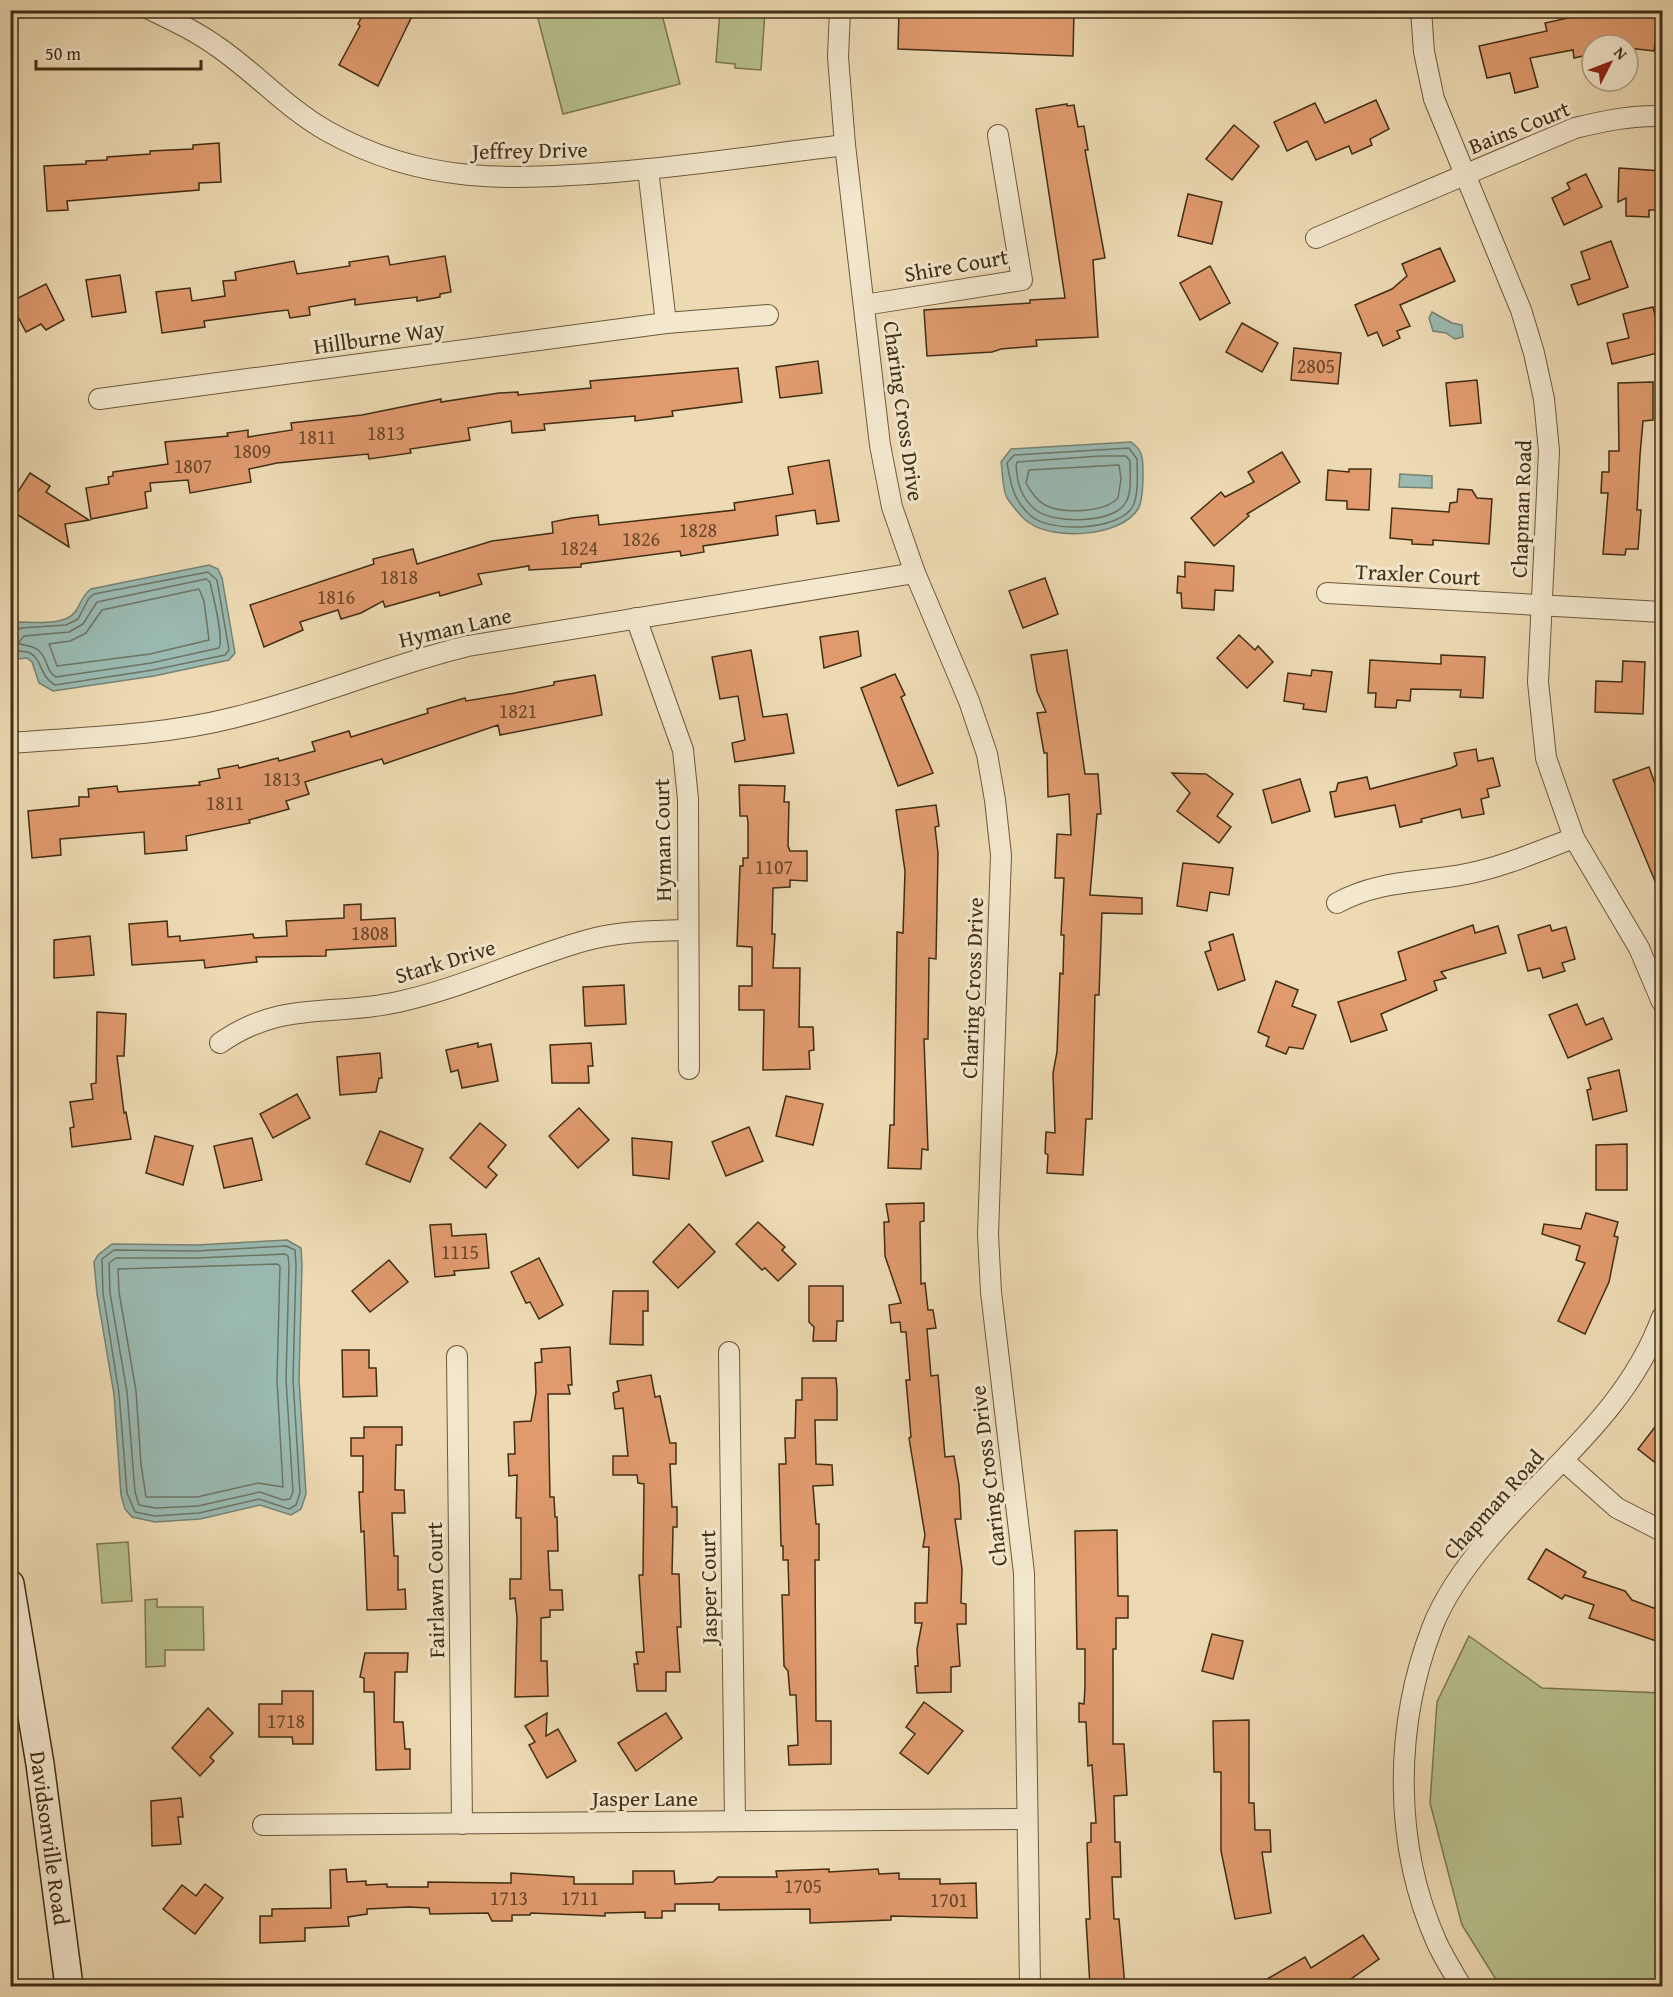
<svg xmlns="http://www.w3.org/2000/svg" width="1673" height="1997" font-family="'Gentium Book Plus',serif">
	<rect width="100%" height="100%" fill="#eddab3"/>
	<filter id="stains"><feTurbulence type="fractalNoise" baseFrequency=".00333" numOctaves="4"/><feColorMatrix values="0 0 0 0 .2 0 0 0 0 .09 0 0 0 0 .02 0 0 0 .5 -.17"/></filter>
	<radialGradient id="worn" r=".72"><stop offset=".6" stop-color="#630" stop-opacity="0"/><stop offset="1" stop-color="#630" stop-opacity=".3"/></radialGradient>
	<g fill="#b7c08d" stroke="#7c7750" stroke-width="1.5">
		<path d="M536,11h125l19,73 -117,30z"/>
		<path d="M720,11h45l-4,59 -26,-2v-4l-19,-2z"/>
		<path d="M128,1542l4,59 -30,2 -5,-59z"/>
		<path d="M157,1599v8h46l1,43h-39v16l-19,1 -1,-67z"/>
		<path d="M1469,1636l73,52 120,5v293h-162l-38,-61 -32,-122 7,-101z"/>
	</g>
	<g fill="#9abab2" stroke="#768273" stroke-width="1.5">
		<path d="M1432,312l20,11 10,2 1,12 -8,2 -9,-6 -13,-2 -4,-13z"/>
		<path d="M1131,442c12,8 12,17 12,31 0,10 0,28 -5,36 -17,28 -85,32 -110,13 -7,-5 -16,-17 -21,-24 -5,-10 -4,-25 -6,-36l10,-13z"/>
		<path d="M1400,474l32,2v12l-33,-1z"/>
		<path d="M209,565l9,4 4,9 13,75 -6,7 -75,16 -101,15 -14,-8 -7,-21 -5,-4 -9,1 -7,-5v-24l8,-8c14,0 46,4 56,-10 6,-8 7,-17 16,-23z"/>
		<path d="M287,1240l14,8 1,17 -3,114 7,115 -5,15 -10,6 -31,-10 -60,14 -45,3 -23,-5 -7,-8 -4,-14 -7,-101 -17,-100 -3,-32 4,-7 14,-11 84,1z"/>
	</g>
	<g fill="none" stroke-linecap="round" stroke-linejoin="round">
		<g stroke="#6e7463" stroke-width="1.5">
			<path d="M1129,448l8,11c0,14 2,34 -4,47 -13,25 -83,27 -102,10 -18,-16 -20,-31 -24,-53l7,-8z"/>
			<path d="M1100,456h26l4,5c0,12 2,31 -4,41 -11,22 -73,22 -90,8 -12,-9 -17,-21 -19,-35 0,-6 -2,-8 0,-13z"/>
			<path d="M1119,465l2,14 -3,19c-14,15 -56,16 -73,7 -7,-4 -15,-14 -19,-22l3,-13z"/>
			<path d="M206,579l4,3c3,14 14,55 9,66l-68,15 -95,14c-10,-5 -8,-18 -16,-25 -7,-8 -15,-5 -22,-9l6,-7 45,-4 14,-8 14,-22z"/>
			<path d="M199,589l5,12 5,39 -59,14 -93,12 -8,-22 21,-3 16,-8 16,-23z"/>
			<path d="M10,633l11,-5 45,-3 12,-6 11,-21 5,-4 114,-22 9,8 12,70 -4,5 -72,15 -98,15c-16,-9 -12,-25 -25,-32 -4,-2 -14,-2 -20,-3"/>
			<path d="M286,1246l9,4 1,15 -3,114 7,114 -4,12 -7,4 -30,-10 -60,14 -44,3 -20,-4 -8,-19 -8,-100 -16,-100 -1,-34 12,-9 82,1z"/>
			<path d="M285,1254l3,2 1,9 -3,114 7,113 -3,7 -7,1 -23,-8 -62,14 -42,2 -17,-3 -4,-13 -8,-100 -17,-99 -1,-30 7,-5h81z"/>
			<path d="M277,1264l3,2 -3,114 6,107 -25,-4 -61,14h-51l-5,-33 -5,-73 -17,-99 -1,-23z"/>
		</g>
	</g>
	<g fill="#e09a6e" stroke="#412e14" stroke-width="1.5">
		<path d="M365,10h50l-37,76 -39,-21 21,-39 -2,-2z"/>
		<path d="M899,10h175l-1,46 -175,-7z"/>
		<path d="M1604,10l22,3v-3h33l-5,41 -26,-3v-3h-36v9l-18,4 -1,-8 -43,8 8,29 -23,6 -5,-20 -23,5 -8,-32 68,-15 -2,-8z"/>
		<path d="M1376,100l13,29 -19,10 2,6 -20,9 -3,-8 -33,14 -9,-19 -20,10 -13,-29 41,-19 10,20z"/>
		<path d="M1067,104v2l7,-1 4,22 6,-1 4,24h-3l20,108 -12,2 5,77 -62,3 1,6 -36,3 -9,3 -65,4 -3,-46 106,-7v-3l35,-2 -29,-189z"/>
		<path d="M1234,125l25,21 -27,34 -26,-21z"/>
		<path d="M219,143l2,39 -22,1v7l-132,11 1,9 -21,1 -3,-45 42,-2v-3l21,-1v-3l43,-3v-3l43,-2v-4z"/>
		<path d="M1619,168l43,3v39h-13v7l-23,-1v-18l-8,4z"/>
		<path d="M1586,174l16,33 -38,18 -12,-27 18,-9 -3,-6z"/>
		<path d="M1188,194l34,8 -10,42 -34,-8z"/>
		<path d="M1611,241l17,46 -50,18 -7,-20 19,-6 -9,-27z"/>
		<path d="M1440,248l15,33 -55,24 10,21 -13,5 3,7 -17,8 -6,-14 -9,4 -13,-31 37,-16 15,-13 -5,-12z"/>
		<path d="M388,256l2,9 55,-9 6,36 -11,2v3l-23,4v-4l-62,8v-6l-46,8 1,8 -20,3 -2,-8 -18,2 -66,9 1,6 -43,6 -6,-41 34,-4 2,13 33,-5 -2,-15 13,-1 -1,-8 59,-11 3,13 53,-8 -1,-4z"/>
		<path d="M1210,266l20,37 -30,17 -20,-37z"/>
		<path d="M120,275l6,37 -34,5 -6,-37z"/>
		<path d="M46,284l18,36 -18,10 -5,-6 -15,8 -16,-30z"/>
		<path d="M1653,307l3,12 6,-2v35l-50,12 -5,-21 22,-5 -6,-24z"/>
		<path d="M1242,323l36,20 -16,29 -36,-20z"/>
		<path d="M1294,348l47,5 -3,31 -47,-4z"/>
		<path d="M818,361l4,32 -42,5 -4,-31z"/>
		<path d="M738,368l4,34 -70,9 1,5 -38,5v-5l-91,8 1,6 -33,3 -1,-12 -43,7 2,12 -60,9 1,4 -42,6 -1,-5 -91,9 -28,6 2,13 -61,11 -2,-13 -38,3 1,8 -6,1 2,16 -56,11 -5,-31 23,-4 -1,-7 5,-1v-4l55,-8 -3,-22 63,-6 -1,-3 21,-3v7l44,-7 -1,-7 71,-8 79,-16v3l58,-9 19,-1v3l73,-7 -1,-7z"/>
		<path d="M1477,380l4,43 -31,3 -4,-43z"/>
		<path d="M1653,382v38l-10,1 -3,34 -3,55h4l-3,39h-12l-1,6 -22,-1 5,-61h-7l1,-21h7v-21h10l-1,-68z"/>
		<path d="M1282,452l18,30 -53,32 2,2 -35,30 -23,-28 30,-26 4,5 29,-15 -6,-10z"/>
		<path d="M829,460l10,61 -22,3 -2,-14 -39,6 2,19 -75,11 1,6 -23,4 -1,-5 -99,13v3l-52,3v-4l-51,8 4,10 -42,12 -1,-4 -54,15 -2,-6 -22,12 -20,6 -3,-9 -38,12 3,8 -39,17 -14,-42 124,-41 -1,-5 40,-10 4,15 75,-23 61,-8 -1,-11 20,-4 26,-3 1,10 136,-15 -1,-7 59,-9 -5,-27z"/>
		<path d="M1349,469h22l-2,41 -22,-1v-8l-21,-1 2,-30 21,2z"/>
		<path d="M30,473l20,13 -4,6 43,28 -24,4 4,23 -59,-37v-6z"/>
		<path d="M1458,489l14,1 5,8 15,1 -3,45 -56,-4v5l-21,-1v-4l-22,-2 2,-30 57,4 1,-9 7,-1z"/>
		<path d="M1185,562l49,4 -1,25 -18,-1 -1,20 -32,-2 -1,-15h-4l1,-17 7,1z"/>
		<path d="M1045,578l13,36 -35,14 -14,-37z"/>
		<path d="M858,631l3,25 -37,12 -4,-31z"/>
		<path d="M1239,635l16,15 3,-4 15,16 -26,26 -30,-30z"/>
		<path d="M751,650l12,67 24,-3 7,39 -59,9 -3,-19 13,-3 -7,-44 -18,3 -8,-42z"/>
		<path d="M1067,650l18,124h13l3,40h-4l-7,81 52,3v16l-40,-1 -3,82h-4l-3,124h-6l-3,56 -36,-2 1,-18 -3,-2 1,-21 9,1 -2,-60 4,-21 3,-79 3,1 1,-39h-3l3,-57h-9l2,-44 14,1 -2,-41 -21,3 -1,-44h-3l-7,-40 9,-1 -9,-21 -6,-36z"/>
		<path d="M1441,655l44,2 -2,41 -23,-1 1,-7 -50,-1 -1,12 -13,-1 -1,8 -21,-1 1,-14h-8l2,-33 71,4z"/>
		<path d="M1623,661l22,1 -2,52 -48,-2 1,-31 26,1z"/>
		<path d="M1312,670l20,2 -6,40 -23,-3 1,-5 -20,-3 4,-28 23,3z"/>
		<path d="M895,674l10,21 -4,2 32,76 -35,13 -37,-98z"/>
		<path d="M595,675l7,40 -102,20 -2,-10 -114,39 -2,-5 -77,23 4,12 -23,7 3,8 -40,11 1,3 -64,13 1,14 -42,4 -1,-22 -84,7 1,16 -29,3 -4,-47 51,-5v-9h10l-1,-8 29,-3 1,6 82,-7 -1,-3 21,-4 -2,-9 20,-4 1,3 39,-10 1,3 36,-10 -3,-9 37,-11 2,6 77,-24 -1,-4 38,-11 1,3 49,-8 39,-8v-3z"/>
		<path d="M1476,749l2,12 15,-3 7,28 -13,3 2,8 -8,2 3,15 -22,4 -2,-9 -39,10 1,3 -22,5 -5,-22 -60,12 -5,-25 6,-1 2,-8 29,-6 3,12 81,-21 6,-3 -3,-12z"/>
		<path d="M1649,767l13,36v95l-49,-118z"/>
		<path d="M1172,773l34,1 27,20 -16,22 14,11 -12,16 -42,-32 13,-18z"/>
		<path d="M1300,779l10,32 -38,12 -9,-33z"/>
		<path d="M739,785l46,1 -1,16h5l-1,44 2,5h17v30l-17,-1v7l-17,1 -1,46h3l-2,34h27l-1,59h14l1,23 -5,1 1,18 -47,1 1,-60h-25v-24h13v-39l-15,-1 3,-80h3v-8h5v-36l-1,-6h-7z"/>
		<path d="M936,805l3,21 -4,1 3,26 -2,106 -7,-1 -1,81h-4l4,111 -6,-1 -1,20 -33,-1 2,-43h4l3,-193 6,1 2,-62 -9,-61z"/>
		<path d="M1183,863l50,5 -4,27 -19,-3 -3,19 -30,-5z"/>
		<path d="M361,904v16l34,-2 1,28 -70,4v6l-70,1 1,5 -52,6 -1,-8 -72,5 -3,-41 38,-3 1,16 12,-1v5l73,-7 1,4 33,-2 -1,-15 58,-3v-13z"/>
		<path d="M1473,925l2,8 23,-7 8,27 -65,19 5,6 -12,3 3,9 -56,24 6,16 -36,12 -13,-40 68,-22 -8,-28z"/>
		<path d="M1550,925l2,6 14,-4 9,32 -13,4 3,8 -22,7 -3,-10 -12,3 -10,-36z"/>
		<path d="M1233,934l12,46 -27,10 -13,-38 6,-2 -2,-8z"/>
		<path d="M90,936l4,39 -40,3v-38z"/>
		<path d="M1276,981l22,9 -6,16 24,9 -13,34 -14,-2 -3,7 -20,-8 3,-9 -11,-5z"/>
		<path d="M624,985l2,39 -41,2 -2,-39z"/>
		<path d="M1577,1004l9,21 17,-7 9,21 -44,19 -19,-43z"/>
		<path d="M97,1012l29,2 -2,42h-7l7,57 2,-1 5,27 -59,8 -2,-19 4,-1 -4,-25 23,-3 -2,-15 5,-1z"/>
		<path d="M478,1043v4l13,-3 7,37 -36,7 -4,-18 -7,2 -5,-22z"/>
		<path d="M591,1043l2,23h-5l1,17h-37l-2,-38z"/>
		<path d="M380,1053l2,25h-3l-3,14 -36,3 -3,-38z"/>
		<path d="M1619,1070l8,41 -34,9 -6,-30 4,-1 -3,-11z"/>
		<path d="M297,1094l13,24 -37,20 -13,-24z"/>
		<path d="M786,1096l37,8 -10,41 -37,-9z"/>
		<path d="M579,1108l30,32 -31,28 -29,-32z"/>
		<path d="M480,1123l26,22 -18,22 9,8 -11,13 -36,-30z"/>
		<path d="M749,1127l14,34 -37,15 -14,-34z"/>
		<path d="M380,1131l43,18 -13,33 -44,-18z"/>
		<path d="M155,1136l38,10 -10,39 -37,-12z"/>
		<path d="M252,1138l10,42 -38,8 -10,-42z"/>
		<path d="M632,1138l40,4 -3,37 -36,-4z"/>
		<path d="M1627,1144v46h-31v-45z"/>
		<path d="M924,1203v18l-4,1 1,62 4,-1 3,27h5l3,18 -9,1 4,47 7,-1 7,82 9,-1 5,29 2,34h-6l7,50 -1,34 5,1v20h-9l3,42 -9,1v25l-34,1 -2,-27h3l-1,-17 5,-26h-7v-20h12l2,-56h-6l2,-12 -16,-97 2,-1 -5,-57h4l-4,-48h-5l-1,-10 -9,1 -2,-18 12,-2 -16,-47 -1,-34h5l-3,-18z"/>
		<path d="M1586,1213l32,9 -4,14 4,1 -9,45 -24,52 -27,-13 27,-58 -9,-3 4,-14 -38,-12 2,-10 37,5z"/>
		<path d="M758,1222l27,25 -3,3 14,14 -18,17 -13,-13 -3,2 -26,-26z"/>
		<path d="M451,1224l1,12 34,-2 3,34 -35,3 1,4 -20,2 -5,-52z"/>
		<path d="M689,1224l26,28 -37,36 -25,-26z"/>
		<path d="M539,1258l24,47 -24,14 -9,-17 -4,1 -15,-31z"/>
		<path d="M389,1260l19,22 -38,30 -18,-21z"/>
		<path d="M809,1286h34v35h-6l-1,20h-23l1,-14 -5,-5z"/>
		<path d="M613,1291h35v20h-5v34l-33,-1z"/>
		<path d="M570,1347l2,38h-4l2,9h-22l2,103h4l1,20h2l1,34h-10l2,39h12l1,20h-13v7l-9,1v43h6l1,35 -33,1 2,-79 -2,-20 -5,1v-20h11v-61h-5l1,-43 -8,1 -1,-22h7l-1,-32 17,-1 5,-28 -1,-30 7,-1 -1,-13z"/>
		<path d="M342,1350h27v18h7l1,28 -34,1z"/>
		<path d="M651,1375l4,22 5,-1 10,47h6v21h-6l2,43h5v20h-4l-1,47h7l2,53h-4l3,45h-14v19h-29l-3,-27h4l-2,-12h8l-5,-77h4l1,-91 -6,-1 -1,-8h-24v-19h15l-5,-48 -8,1 -2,-16 6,-2 -2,-10z"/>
		<path d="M802,1378h34l1,12v30h-22l1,44 16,1 1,20 -20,1 3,38h3v36h-4l1,161h15v43l-42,1 -1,-19 10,-1 -2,-50h-6l-2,-24 -4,-5 -2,-71h7l-1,-35h-5v-14h-2l-2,-82h7l-1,-26h10l1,-38h6z"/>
		<path d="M1662,1418v50l-24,-19z"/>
		<path d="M364,1427h38v18h-6l-1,45h9l1,23h-13l2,43h4v34l7,-1 1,20 -39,1 -3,-79 -3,1 -2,-40h4v-36h-12v-18h13z"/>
		<path d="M1117,1530l1,66h10v22h-12v31h-3v95h11l3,51 -13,1 1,46h5l1,35h-9l2,42h5l6,67h-35l-4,-67h4l-3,-76 4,-1v-19h5l-4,-58 -4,1 -2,-44h-7v-19l5,1 1,-17v-38h-8l-2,-118z"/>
		<path d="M1546,1549l40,23 -3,5 42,14 7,9 30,11v32l-73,-25 5,-13 -29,-10 -3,4 -34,-20z"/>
		<path d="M1212,1634l31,7 -10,38 -31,-8z"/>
		<path d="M365,1653h43l-1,19h-12l-1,50h9l2,27h5v20l-34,1 -2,-78h-10v-14l-4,-1z"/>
		<path d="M282,1691h31v53h-20l-1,-7h-33v-33h23z"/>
		<path d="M924,1702l39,29 -35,43 -28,-21 15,-19 -9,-7z"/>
		<path d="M208,1708l25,25 -23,24 4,4 -14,15 -28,-28z"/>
		<path d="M547,1713l-1,23 12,-7 18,32 -29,17 -18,-33 6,-3 -10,-16z"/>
		<path d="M666,1713l16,25 -46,33 -18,-28z"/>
		<path d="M1249,1720v83h5l1,27h15l1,22h-9l9,61 -36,6 -14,-68v-79h-7l-1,-51z"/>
		<path d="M181,1798l2,19h-5l3,27 -29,2 -1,-45z"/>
		<path d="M346,1869l1,13 19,-1v4l21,-1v3h41v-5l83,1v-10l63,4v7h59v-13h41l1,13 38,-2 5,-5h59l-1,-6 53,-2v3l49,-3 1,5 20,-1v6h41v5l36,-1 1,35 -86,-2v4l-81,3v-14l-91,1v-6h-44v7h-13v7h-17v-6l-40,1v3l-74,-3 -1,2h-18v6h-20l-4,-8 -58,1 -1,-6 -20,-1 -42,2v5l-19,3 1,9 -44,2v13l-45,2v-27h12v-7l59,-1 -1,-38z"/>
		<path d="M205,1884l18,14 -28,36 -32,-25 19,-24 14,11z"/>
		<path d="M1363,1935l16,24 -38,27h-86l50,-29 6,11z"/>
	</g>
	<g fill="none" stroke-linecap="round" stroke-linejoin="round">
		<g stroke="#6c593c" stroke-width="22">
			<g id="minor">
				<path d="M151,10c23,11 44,21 64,35 39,26 71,63 112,86 96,54 183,49 288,41 77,-6 154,-18 230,-27"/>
				<path d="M840,10l-2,47 7,88 35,300 12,62 23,66 54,128 18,53 8,46 6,55 -13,380 3,57 33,281 6,413"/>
				<path d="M1421,10l3,42 10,47 87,211 13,43 10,46 5,52 -11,231 8,76 28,80 65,110 23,54"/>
				<path d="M648,169l18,154"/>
				<path d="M1316,238l259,-110c29,-7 57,-13 87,-12"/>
				<path d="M864,305l158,-25 -24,-145"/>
				<path d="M99,399l567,-76 102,-8"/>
				<path d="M1327,593l335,19"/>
				<path d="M636,618l47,132 5,49 1,270"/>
				<path d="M10,743c74,-6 150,-7 222,-25 80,-19 156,-53 236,-72l447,-73"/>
				<path d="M1337,903c41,-23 84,-20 129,-29 37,-7 73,-23 108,-36"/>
				<path d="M220,1043c61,-43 111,-26 178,-41 64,-14 123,-43 186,-61 34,-10 69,-10 103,-11"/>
				<path d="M729,1352l6,469"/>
				<path d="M457,1356l5,468"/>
				<path d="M1564,1461l53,47 45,23"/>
				<path d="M263,1825l764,-6"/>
				<path d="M1461,1986c-8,-14 -17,-28 -24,-43 -44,-98 -43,-216 -5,-315 12,-31 34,-62 56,-88 62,-74 139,-128 174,-223"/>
			</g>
		</g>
		<g stroke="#412e14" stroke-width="30">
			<path id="secondary" d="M10,1584l30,180 29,222"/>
		</g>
		<use href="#minor" stroke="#f3e7ce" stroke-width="20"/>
		<use href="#secondary" stroke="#f3e7ce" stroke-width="27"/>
	</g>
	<g text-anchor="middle" stroke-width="6" stroke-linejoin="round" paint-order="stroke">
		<g font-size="20" fill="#69492a">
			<text x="1316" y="373">2805</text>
			<text x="386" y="440">1813</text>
			<text x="317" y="444">1811</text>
			<text x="252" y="458">1809</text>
			<text x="193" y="473">1807</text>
			<text x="698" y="537">1828</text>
			<text x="641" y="546">1826</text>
			<text x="579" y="555">1824</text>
			<text x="399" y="584">1818</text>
			<text x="336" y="604">1816</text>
			<text x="518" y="718">1821</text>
			<text x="282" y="786">1813</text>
			<text x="225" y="810">1811</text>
			<text x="774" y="874">1107</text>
			<text x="370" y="940">1808</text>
			<text x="460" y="1259">1115</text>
			<text x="286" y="1728">1718</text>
			<text x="803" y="1893">1705</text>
			<text x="509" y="1905">1713</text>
			<text x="580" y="1905">1711</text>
			<text x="949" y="1907">1701</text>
		</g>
		<g font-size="22" fill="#412e14" stroke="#f3e7ce">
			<text transform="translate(1519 127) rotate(-22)" y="8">Bains Court</text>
			<text transform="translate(530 150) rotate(-1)" y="8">Jeffrey Drive</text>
			<text transform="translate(956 265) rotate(-10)" y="8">Shire Court</text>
			<text transform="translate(379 337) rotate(-8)" y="8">Hillburne Way</text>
			<text transform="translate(904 411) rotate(82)" y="8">Charing Cross Drive</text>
			<text transform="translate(1521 509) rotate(-88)" y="8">Chapman Road</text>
			<text transform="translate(1418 574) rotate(3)" y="8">Traxler Court</text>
			<text transform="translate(455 627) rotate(-13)" y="8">Hyman Lane</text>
			<text transform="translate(662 840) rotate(-91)" y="8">Hyman Court</text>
			<text transform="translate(445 961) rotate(-17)" y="8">Stark Drive</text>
			<text transform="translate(972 988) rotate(-88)" y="8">Charing Cross Drive</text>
			<text transform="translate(988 1476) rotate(-97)" y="8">Charing Cross Drive</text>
			<text transform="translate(1493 1504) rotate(-48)" y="8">Chapman Road</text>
			<text transform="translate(708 1587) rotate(-91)" y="8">Jasper Court</text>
			<text transform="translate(435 1590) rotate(-91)" y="8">Fairlawn Court</text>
			<text x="645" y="1806">Jasper Lane</text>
			<text transform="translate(50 1838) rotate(82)" y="8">Davidsonville Road</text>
		</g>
	</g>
	<rect width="1673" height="1997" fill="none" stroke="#eddab3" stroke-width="36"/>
	<rect x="12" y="12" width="1649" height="1973" fill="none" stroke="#412e14" stroke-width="3"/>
	<rect x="18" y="18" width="1637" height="1961" fill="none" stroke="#412e14" stroke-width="1.5"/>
	<g transform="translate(1610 63) rotate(48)"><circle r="28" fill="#f3e7ce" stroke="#ac9d84" stroke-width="1.5"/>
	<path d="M0-4.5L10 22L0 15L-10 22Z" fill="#8f2418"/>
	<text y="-9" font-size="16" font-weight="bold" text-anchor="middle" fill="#412e14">N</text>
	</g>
	<path d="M36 60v9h165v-9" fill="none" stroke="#412e14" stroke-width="3"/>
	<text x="45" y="60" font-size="18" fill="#412e14" stroke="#f3e7ce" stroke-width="4.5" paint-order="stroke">50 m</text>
	<rect width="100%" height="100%" filter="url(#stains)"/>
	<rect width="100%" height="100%" fill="url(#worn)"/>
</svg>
